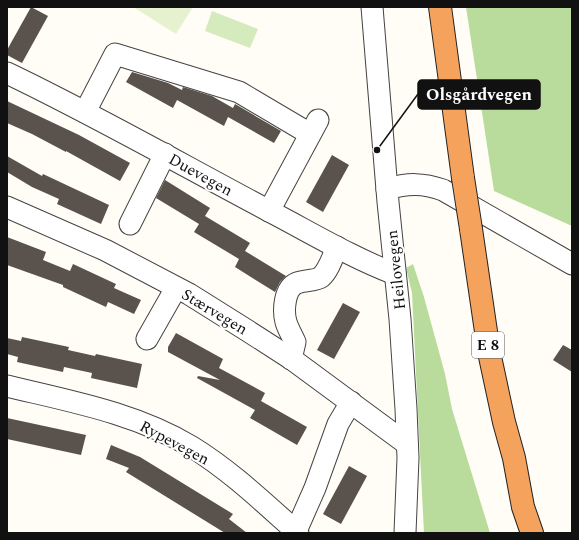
<svg xmlns="http://www.w3.org/2000/svg" width="579" height="540" font-family="Spectral,serif">
	<rect width="100%" height="100%" fill="#fffdf5"/>
	<path fill="#d5ebbd" d="M212,11l46,18 -8,19 -45,-17z"/>
	<g fill="#b9dc9c">
		<path d="M466,7h106v219l-78,-35z"/>
		<path d="M413,264l11,33 21,77 7,35 38,124h-66l-12,-240 -6,-25z"/>
	</g>
	<path fill="#e6f2cf" d="M133,7h60l-17,27z"/>
	<g fill="#5a524d">
		<path d="M31,7l17,9 -26,47 -15,-8v-5z"/>
		<path d="M132,72l36,11 14,7 1,-3 29,9 21,12 2,-4 46,27 -7,12 -46,-26 -4,9 -47,-26 -4,8 -47,-26z"/>
		<path d="M7,101l72,34 51,28 -10,18 -54,-30v1l-34,-18 -25,-11z"/>
		<path d="M332,155l17,10 -26,47 -17,-10z"/>
		<path d="M7,156l35,20 1,-2 66,31 -8,19 -44,-20 2,-5 -27,-12 -25,-15z"/>
		<path d="M165,180l45,28 -5,8 45,27 -5,8 41,25 -6,6 -5,10 -40,-25 4,-8 -45,-27 5,-8 -43,-26z"/>
		<path d="M7,237l39,15 -3,8 27,11 3,-7 43,20 -2,4 27,12 -7,14 -26,-12 -2,5 -43,-20v-2l-56,-20z"/>
		<path d="M343,303l17,9 -26,47 -17,-9z"/>
		<path d="M176,333l47,26 -4,9 46,25 -4,8 46,26 -10,18 -47,-27 5,-8 -58,-32 1,-2 22,4 -52,-28v-5z"/>
		<path d="M22,337l47,10 -1,3 27,6 1,-2 46,10 -5,24 -46,-10 1,-5 -28,-6 -1,5 -46,-10 1,-5 -11,-3v-16l14,3z"/>
		<path d="M563,345l9,5v22l-19,-12z"/>
		<path d="M7,418l79,17 -5,20 -74,-16z"/>
		<path d="M111,445l29,12 93,57 -4,5 18,14h-22l-99,-61 3,-4 -23,-9z"/>
		<path d="M349,466l18,10 -26,48 -18,-10z"/>
	</g>
	<g fill="none" stroke-linecap="round" stroke-linejoin="round">
		<g stroke="#444" stroke-width="23">
			<g id="minor">
				<path d="M372,7l16,195 12,117 6,90 2,49 -3,75"/>
				<path d="M7,73c90,43 177,93 266,140 40,21 80,45 122,61"/>
				<path d="M85,112l30,-58 124,38 71,42"/>
				<path d="M387,189c21,-6 36,-6 56,1l129,74"/>
				<path d="M7,207l98,43 84,44 59,37 45,29 114,84"/>
				<path d="M269,211l49,-91"/>
				<path d="M130,224l35,-70"/>
				<path d="M147,339l29,-51"/>
				<path d="M291,359l4,-17c-3,-7 -7,-13 -9,-20 -3,-11 -2,-34 11,-39 7,-3 19,-2 24,-6 8,-7 12,-21 16,-30"/>
				<path d="M7,386c62,15 129,27 185,61 39,24 72,56 106,86"/>
				<path d="M296,531l19,-43 23,-64 13,-22"/>
			</g>
		</g>
		<g stroke="#222" stroke-width="24">
			<g id="highway">
				<path d="M440,7l23,171"/>
				<path d="M471,229l18,123 15,70 10,36 9,49 9,26"/>
			</g>
		</g>
		<use href="#minor" stroke="#fff" stroke-width="21"/>
		<use href="#highway" stroke="#f5a25d" stroke-width="22"/>
		<g stroke="#222" stroke-width="24" stroke-linecap="butt">
			<path id="highway-bridge" d="M463,178l8,51"/>
		</g>
		<use href="#highway-bridge" stroke="#f5a25d" stroke-width="22"/>
	</g>
	<g text-anchor="middle" stroke-width="4" stroke-linejoin="round" paint-order="stroke">
		<rect fill="#fff" stroke="#585858" stroke-width="1" x="472" y="332" width="32" height="26" rx="3"/>
		<g font-size="15" font-weight="bold" fill="#111">
			<text x="488" y="350">E 8</text>
		</g>
		<g font-size="16" fill="#111" stroke="#fff">
			<text transform="translate(201 174) rotate(29)" y="6">Duevegen</text>
			<text transform="translate(395 270) rotate(-96)" y="6">Heilovegen</text>
			<text transform="translate(215 311) rotate(31)" y="6">Stærvegen</text>
			<text transform="translate(175 442) rotate(28)" y="6">Rypevegen</text>
		</g>
	</g>
	<path fill="none" stroke="#111" stroke-width="1.5" d="M377 150L418 94"/>
	<circle fill="#111" stroke="#fff" stroke-width="1.5" cx="377" cy="150" r="4"/>
	<rect fill="#111" stroke="#111" stroke-width="1.5" x="418" y="80" width="122" height="29" rx="4"/>
	<g font-size="17" text-anchor="middle" font-weight="bold" fill="#fff">
		<text x="479" y="100">Olsgårdvegen</text>
	</g>
	<rect width="579" height="540" fill="none" stroke="#111111" stroke-width="16"/>
</svg>
